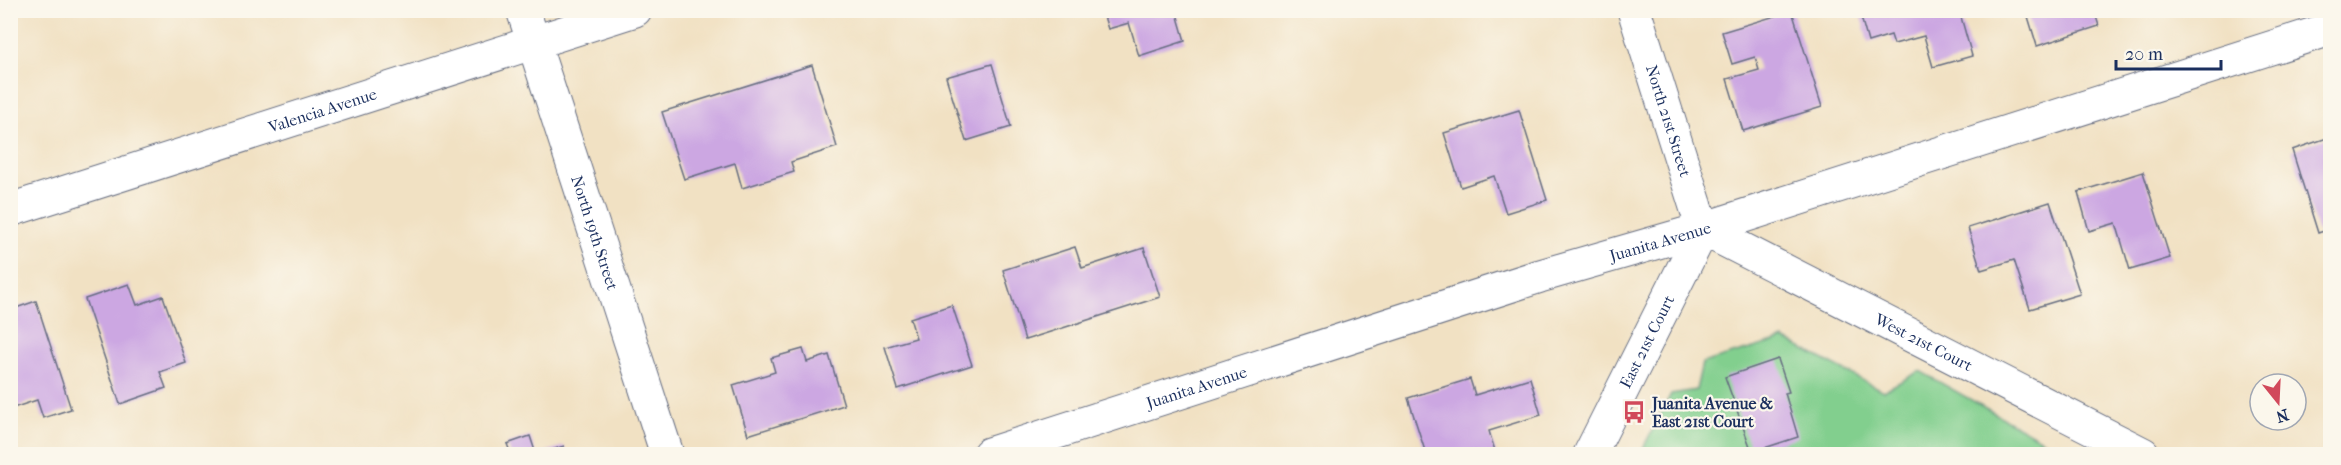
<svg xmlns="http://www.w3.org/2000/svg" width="2341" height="465" font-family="'IM FELL French Canon',serif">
	<rect width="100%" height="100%" fill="#fbf7ec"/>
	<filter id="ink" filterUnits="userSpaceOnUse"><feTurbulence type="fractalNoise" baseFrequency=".0167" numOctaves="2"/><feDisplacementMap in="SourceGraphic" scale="12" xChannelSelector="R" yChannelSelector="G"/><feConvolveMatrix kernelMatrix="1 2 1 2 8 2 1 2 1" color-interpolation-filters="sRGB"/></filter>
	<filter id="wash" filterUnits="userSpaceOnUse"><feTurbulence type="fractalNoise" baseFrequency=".008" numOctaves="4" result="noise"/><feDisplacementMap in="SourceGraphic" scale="24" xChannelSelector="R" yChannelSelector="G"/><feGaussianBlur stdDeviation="1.35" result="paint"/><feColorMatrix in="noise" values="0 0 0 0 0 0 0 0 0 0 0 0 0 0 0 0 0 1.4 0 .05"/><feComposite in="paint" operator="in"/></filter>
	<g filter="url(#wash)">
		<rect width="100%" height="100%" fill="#f1e1c3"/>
		<path fill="#82cf8e" stroke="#4e7f76" stroke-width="1.5" d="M1784,339l99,52 37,-20 147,83h-427l31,-60 25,-4 6,-27z"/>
		<g id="blocks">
			<g fill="#cca7e2">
				<path d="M1102,10h74l9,31 -46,15 -10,-33 -21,6z"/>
				<path d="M1859,10h100l13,46 -39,11 -9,-31 -30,8 -3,-9 -23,7z"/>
				<path d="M2026,10h68l5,16 -62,20z"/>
				<path d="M1792,11l30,96 -79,24 -16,-52 32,-9 -4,-13 -23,7 -10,-32z"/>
				<path d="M992,64l19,63 -45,14 -20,-64z"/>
				<path d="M812,65l25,82 -46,15 3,10 -52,16 -7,-25 -51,16 -22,-67z"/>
				<path d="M1519,110l28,90 -41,13 -12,-37 -33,11 -17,-54z"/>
				<path d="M2330,137v92l-12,4 -26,-83z"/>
				<path d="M2143,172l27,86 -40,12 -14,-47 -27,8 -11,-39z"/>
				<path d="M2050,202l30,92 -50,15 -16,-49 -33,10 -13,-42z"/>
				<path d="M1075,247l7,21 62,-20 16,49 -135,43 -22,-70z"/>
				<path d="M129,284l8,21 26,-9 23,67 -26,9 6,16 -46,16 -35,-105z"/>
				<path d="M36,301l35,108 -28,9 -6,-18 -27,9v-99z"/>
				<path d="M952,305l20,60 -74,24 -13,-42 31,-9 -6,-20z"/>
				<path d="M803,349l4,13 22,-7 15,50 -96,30 -15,-50 42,-13 -4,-14z"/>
				<path d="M1778,359l11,33 -4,1 13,44 -46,15 -27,-75z"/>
				<path d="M1530,378l11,37 -52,16 7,23h-70l-18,-56 62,-19 5,16z"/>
				<path d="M530,436l6,18h-25l-4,-10z"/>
				<path d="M564,446l3,8h-27z"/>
			</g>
		</g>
	</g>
	<g filter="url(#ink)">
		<use href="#blocks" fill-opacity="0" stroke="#666d81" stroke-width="1.5"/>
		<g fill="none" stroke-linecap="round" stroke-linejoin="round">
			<g stroke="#666d81" stroke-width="35">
				<g id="minor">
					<path id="s1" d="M523,10l144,444"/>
					<path id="s2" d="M1634,10l69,219"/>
					<path id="s3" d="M10,210l625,-200"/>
					<path id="s4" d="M1703,229l440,225"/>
					<path id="s5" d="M989,454l551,-178 163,-47 627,-200"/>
					<path id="s6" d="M1590,454l113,-225"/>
				</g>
			</g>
			<use href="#minor" stroke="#fff" stroke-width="33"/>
		</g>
	</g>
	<defs>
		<g id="bus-bare" transform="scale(1.8)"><path d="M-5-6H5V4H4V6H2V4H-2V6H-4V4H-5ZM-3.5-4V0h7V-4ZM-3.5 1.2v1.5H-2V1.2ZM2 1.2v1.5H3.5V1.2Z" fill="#d1495b" stroke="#fbf7ec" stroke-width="2.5" paint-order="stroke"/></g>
	</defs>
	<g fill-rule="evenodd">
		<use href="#bus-bare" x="1634" y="412"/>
	</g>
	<g text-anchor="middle" stroke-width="4.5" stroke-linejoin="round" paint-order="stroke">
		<g font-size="16" fill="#1b2f5e" stroke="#fbf7ec">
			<text dy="6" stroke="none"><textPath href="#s3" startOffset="328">Valencia Avenue</textPath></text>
			<text dy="6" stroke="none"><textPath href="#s2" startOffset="116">North 21st Street</textPath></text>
			<text dy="6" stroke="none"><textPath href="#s1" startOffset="234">North 19th Street</textPath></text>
			<text dy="6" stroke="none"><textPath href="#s5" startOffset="704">Juanita Avenue</textPath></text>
			<text dy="6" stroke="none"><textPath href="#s6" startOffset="126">East 21st Court</textPath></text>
			<text dy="6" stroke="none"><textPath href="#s4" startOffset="248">West 21st Court</textPath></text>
			<text dy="6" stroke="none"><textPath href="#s5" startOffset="218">Juanita Avenue</textPath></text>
		</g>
		<g font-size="16" font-weight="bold" fill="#1b2f5e" stroke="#fbf7ec" text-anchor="start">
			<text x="1652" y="409">Juanita Avenue &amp;<tspan x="1652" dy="18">East 21st Court</tspan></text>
		</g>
	</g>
	<rect width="2341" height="465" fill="none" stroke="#fbf7ec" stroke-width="36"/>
	<g transform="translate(2278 402) rotate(162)"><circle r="28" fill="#fbf7ec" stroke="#a1a7b3" stroke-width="1.5"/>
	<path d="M0-4.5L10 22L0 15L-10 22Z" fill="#d1495b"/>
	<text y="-9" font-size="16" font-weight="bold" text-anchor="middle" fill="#1b2f5e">N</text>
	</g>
	<path d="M2116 60v9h105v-9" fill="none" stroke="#1b2f5e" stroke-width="3"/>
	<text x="2125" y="60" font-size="18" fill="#1b2f5e" stroke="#fbf7ec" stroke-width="4.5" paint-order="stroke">20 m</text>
</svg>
